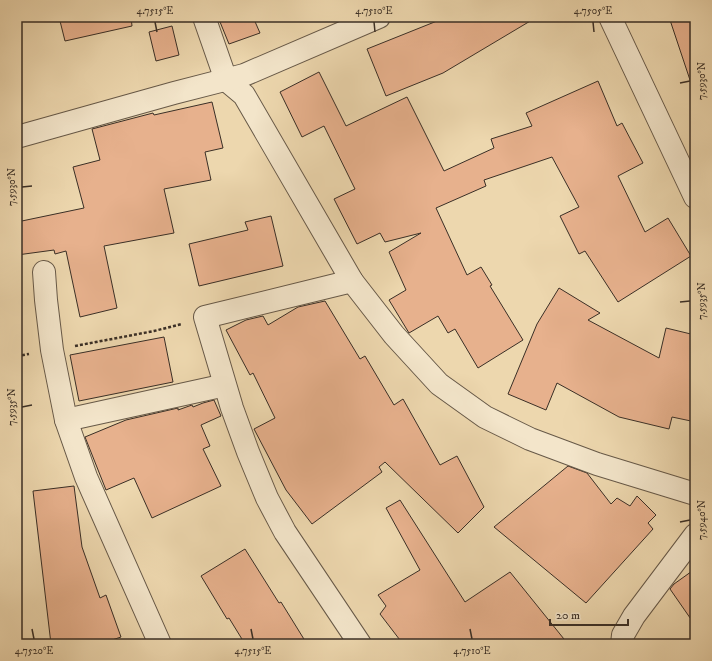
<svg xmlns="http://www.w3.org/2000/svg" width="712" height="661" font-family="'IM FELL DW Pica',serif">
	<rect width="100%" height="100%" fill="#edd7ae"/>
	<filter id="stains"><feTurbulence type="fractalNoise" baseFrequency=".005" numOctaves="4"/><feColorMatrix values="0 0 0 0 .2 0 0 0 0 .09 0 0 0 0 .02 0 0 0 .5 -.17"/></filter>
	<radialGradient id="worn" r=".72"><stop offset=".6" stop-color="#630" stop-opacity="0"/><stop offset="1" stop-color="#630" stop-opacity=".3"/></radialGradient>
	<g fill="#e7b18d" stroke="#3a2f26">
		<path d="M59,17h72l1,9 -67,15z"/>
		<path d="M218,17h35l7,16 -31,11z"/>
		<path d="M447,17h90l-94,56 -57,23 -19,-47z"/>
		<path d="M669,17h26v65l-4,1z"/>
		<path d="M172,26l7,29 -23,6 -7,-29z"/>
		<path d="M319,72l27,54 61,-29 37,74 50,-23 -3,-9 41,-13 -6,-13 72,-32 19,45 5,-3 21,40 -25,13 27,56 23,-14 23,38 -73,46 -33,-51 -6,3 -19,-38 19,-9 -27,-50 -68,23 2,6 -50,22 31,67 14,-8 11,18 -2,1 33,54 -45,28 -23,-39 -7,4 -10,-17 -29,17 -20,-33 17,-10 -17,-38 32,-19 -36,9 -5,-9 -23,11 -23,-45 21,-10 -31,-63 -22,11 -22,-45z"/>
		<path d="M212,102l11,46 -18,4 6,28 -47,9 10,44 -70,13 13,62 -37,9 -14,-66 -11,3 -1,-4 -37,5v-33l67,-14 -11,-41 27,-7 -8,-31 61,-16 1,2z"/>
		<path d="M271,216l12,50 -84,20 -10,-42 59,-14 -3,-8z"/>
		<path d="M559,288l41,25 -12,7 71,38 7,-30 29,7v71l-4,15 -19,-4 -3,12 -50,-12 -62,-34 -11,27 -38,-16 29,-70z"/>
		<path d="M325,301l35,58 5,-3 29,49 9,-6 37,66 17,-9 27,51 -26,26 -73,-71 -6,5 3,5 -70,52 -26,-34 -32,-61 21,-11 -22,-45 -3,2 -24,-45 20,-10 17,-4 5,9 30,-18z"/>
		<path d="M164,337l9,45 -94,19 -9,-46z"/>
		<path d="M214,400l7,16 -20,9 9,21 -7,3 18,37 -69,32 -18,-40 -28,12 -21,-53 41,-17 52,-12v2l14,-5 1,2 10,-4z"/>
		<path d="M568,466l19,7 24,31 6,-6 13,8 7,-10 19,19 -8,8 5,6 -67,74 -92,-76z"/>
		<path d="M74,486l8,61 18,51 6,-3 15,42 -21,7h-49l-18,-153z"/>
		<path d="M400,500l65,102 45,-30 58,72h-165l-23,-30 6,-8 -8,-11 42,-25 -34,-62z"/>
		<path d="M245,549l34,54 2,-1 26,42h-62l-16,-26 -2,1 -26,-43z"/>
		<path d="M695,569v56l-25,-36 4,-5z"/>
	</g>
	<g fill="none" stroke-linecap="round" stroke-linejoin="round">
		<g stroke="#675948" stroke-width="24">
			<g id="minor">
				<path d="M204,17l22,63 18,15 108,186 42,54 45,49 46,33 45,22 67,25 98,30"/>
				<path d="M610,17l85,180"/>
				<path d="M17,137l157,-44 70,-18 135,-58"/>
				<path d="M44,272l2,28 6,50 14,70 20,57 74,167"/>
				<path d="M352,281l-147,36 27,91 16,44 19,46 18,34 75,112"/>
				<path d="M66,420l155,-34"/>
				<path d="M622,644l1,-9 11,-19 61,-81"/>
			</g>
		</g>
		<g stroke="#3a2f26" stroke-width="2.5" stroke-dasharray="3 2" stroke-linecap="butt">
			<path d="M75,346l79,-15 28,-7"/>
			<path d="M17,356l12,-2"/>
		</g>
		<use href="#minor" stroke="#f3e5ca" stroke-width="22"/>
	</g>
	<path fill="none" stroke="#3a2f26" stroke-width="1.5" d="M155,22l2,10M374,22l1,10M593,22l1,10M680,83l10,-2M22,187l10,-1M680,302l10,-1M22,407l10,-2M680,522l10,-2M32,629l2,10M251,629l2,10M470,629l2,10"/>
	<rect width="712" height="661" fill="none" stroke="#edd7ae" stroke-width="44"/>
	<path d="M550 619v6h78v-6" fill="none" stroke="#3a2f26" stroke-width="2"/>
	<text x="556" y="619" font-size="12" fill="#3a2f26" stroke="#f3e5ca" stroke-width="3" paint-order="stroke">20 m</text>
	<rect x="22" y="22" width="668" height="617" fill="none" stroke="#3a2f26" stroke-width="1.5"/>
	<g font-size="10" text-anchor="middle" fill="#3a2f26">
		<text x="155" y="14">4.7515°E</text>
		<text x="374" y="14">4.7510°E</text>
		<text x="593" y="14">4.7505°E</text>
		<text transform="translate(701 81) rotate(-90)" y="4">7.5930°N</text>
		<text transform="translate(11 187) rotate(-90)" y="4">7.5930°N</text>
		<text transform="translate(701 301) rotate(-90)" y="4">7.5935°N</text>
		<text transform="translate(11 407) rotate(-90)" y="4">7.5935°N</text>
		<text transform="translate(701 520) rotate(-90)" y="4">7.5940°N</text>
		<text x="34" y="654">4.7520°E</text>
		<text x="253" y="654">4.7515°E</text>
		<text x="472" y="654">4.7510°E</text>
	</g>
	<rect width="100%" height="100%" filter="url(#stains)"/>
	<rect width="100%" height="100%" fill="url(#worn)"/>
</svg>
